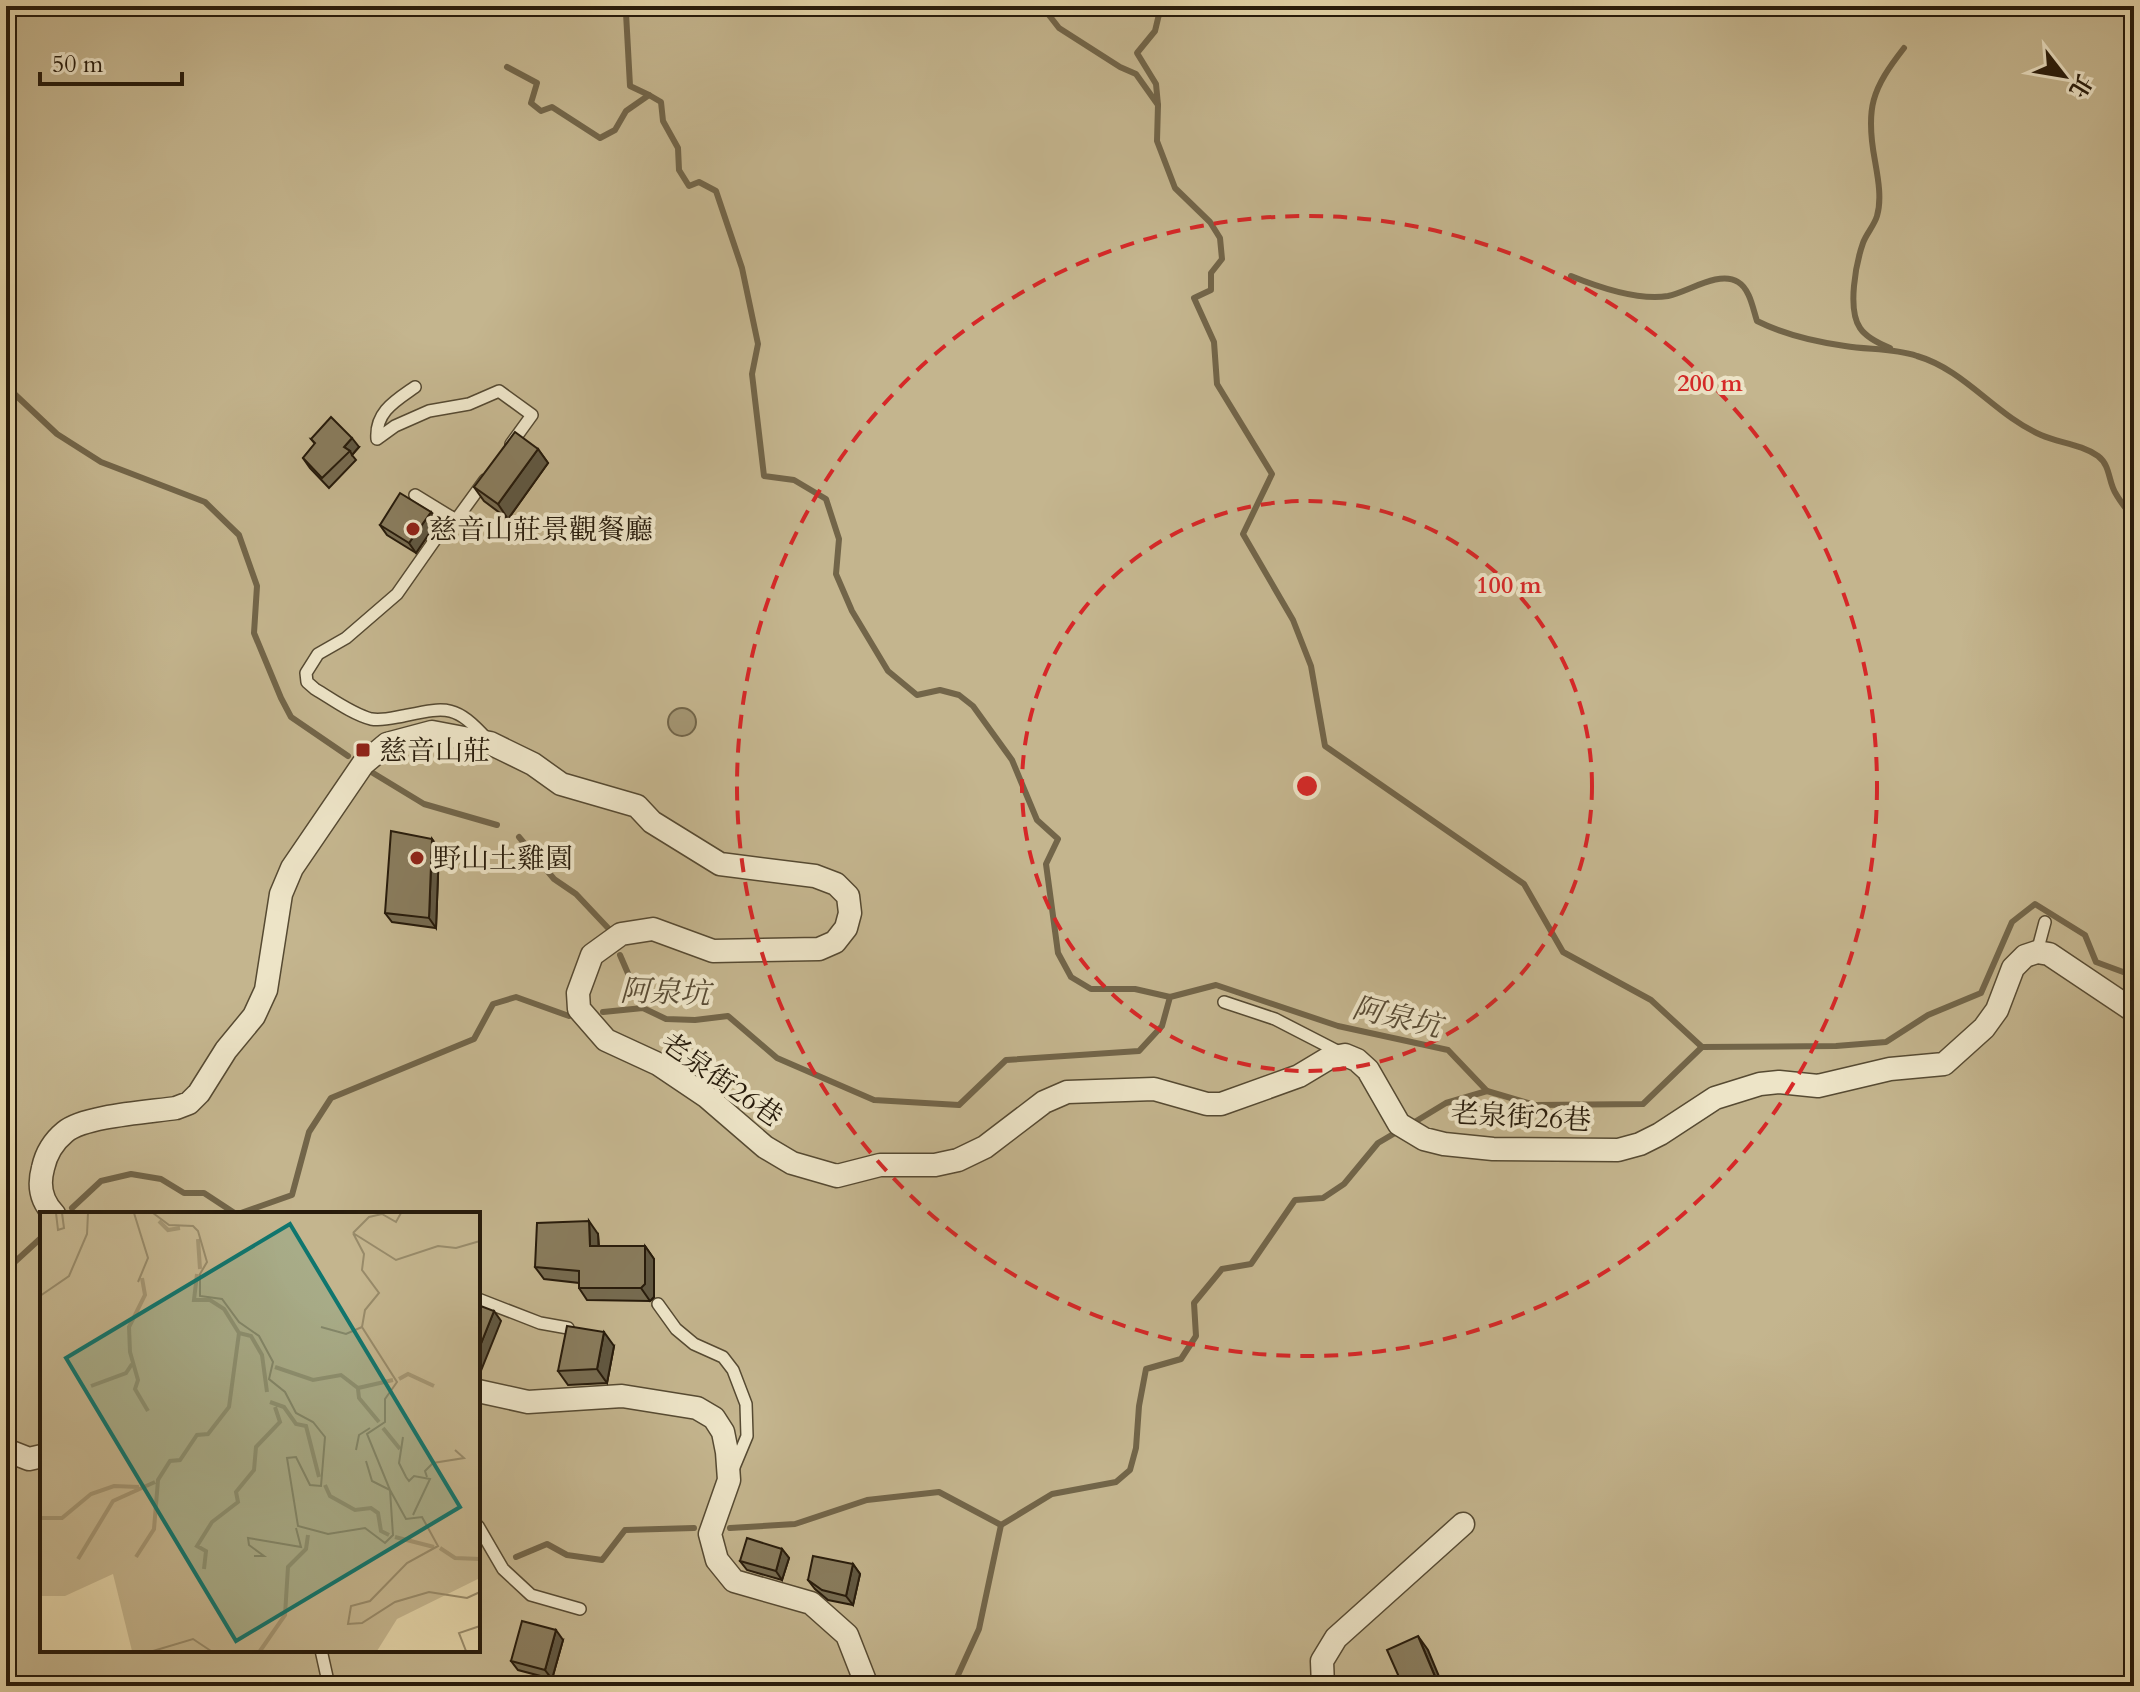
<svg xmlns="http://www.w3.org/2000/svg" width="2140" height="1692" font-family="Cardo,'Noto Serif TC',serif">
	<rect width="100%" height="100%" fill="#e4d5a9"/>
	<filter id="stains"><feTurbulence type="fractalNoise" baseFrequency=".0025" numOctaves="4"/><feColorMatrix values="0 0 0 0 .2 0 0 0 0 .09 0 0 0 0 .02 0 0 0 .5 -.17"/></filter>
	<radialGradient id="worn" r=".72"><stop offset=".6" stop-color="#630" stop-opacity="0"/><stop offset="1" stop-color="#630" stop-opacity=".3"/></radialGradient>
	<path fill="#c4b58e" stroke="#76684c" stroke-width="2" fill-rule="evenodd" d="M6,6h2128v1680h-2128zM42,1214h436v436h-436z"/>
	<circle fill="#a49673" stroke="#726549" stroke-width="2" cx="682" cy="722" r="14"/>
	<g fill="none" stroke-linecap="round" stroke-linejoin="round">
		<g stroke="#726549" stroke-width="6">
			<path d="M1030,6l15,4 14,18 61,39 16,7 22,31 -1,36 18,47 35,34 10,16 2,21 -11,14v17l-17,8 20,44 3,42 55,90 -29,60 50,86 18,46 14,80 199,138 39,68 88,48 51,47"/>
			<path d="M626,13l4,73 19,9"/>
			<path d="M507,67l30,16 -6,20 10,8 11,-4 48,31 15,-8 11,-19 23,-16 12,7 2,19 15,27 1,22 10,16 10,-4 17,9 26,77 16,76 -6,30 12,102 30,4 32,19 13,40 -3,35 16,37 36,60 29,24 23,-5 19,5 14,11 39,54 25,60 21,19 -12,25 12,89 13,24 20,12h44l35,8"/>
			<path d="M1158,105l-2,-21 -19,-31 18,-22 6,-25"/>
			<path d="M1571,276c27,11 67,25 97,20 20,-4 51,-26 70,-14 12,7 15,27 19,39 26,13 59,21 88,25 24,4 48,2 72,10 48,14 78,59 124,79 18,8 40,9 57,21 13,10 10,26 18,38 5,9 12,17 18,25"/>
			<path d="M1890,348c-10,-4 -24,-11 -30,-20 -13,-19 -4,-65 3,-85 3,-9 11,-17 14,-27 5,-17 1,-38 -2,-55 -10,-53 -3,-72 29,-113"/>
			<path d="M6,386l51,48 44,28 104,40 34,33 18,51 -3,47 27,65 10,19 57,39"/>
			<path d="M373,773l51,31 73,21"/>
			<path d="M519,837l35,42 22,15 33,35"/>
			<path d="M620,955l23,53"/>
			<path d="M603,1012l40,-4 23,11 29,1 33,-4 49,42 97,42 85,5 47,-45 133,-9 23,-25 8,-29 46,-12 122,41 110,24 39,41 48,14 108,-1 59,-57 134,-1 50,-4 42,-27 53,-22 31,-71 23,-18 50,31 11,27 38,14"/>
			<path d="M1413,1123l33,-20 41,-12"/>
			<path d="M72,1208l29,-27 30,-7 30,5 23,14h20l32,21"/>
			<path d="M238,1214l54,-19 17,-63 22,-34 143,-59 19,-35 23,-7 53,19"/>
			<path d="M6,1270l36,-33"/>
			<path d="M730,1528l65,-4 72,-24 72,-8 62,33"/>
			<path d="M516,1557l31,-13 20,11 35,5 23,-30 69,-2"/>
			<path d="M953,1686l26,-57 22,-104 51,-31 64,-12 14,-12 6,-22 3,-42 7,-37 35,-10 15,-23 -2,-33 28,-34 29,-5 44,-64 28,-2 21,-14 34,-41 17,-10"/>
		</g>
		<g stroke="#564a32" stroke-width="14">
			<g id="lane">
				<path d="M415,387c-20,14 -40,25 -38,52l18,-13 34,-15 40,-7 30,-13 33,24 -21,29"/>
				<path d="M485,480l-29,40 -5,-3 -54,77 -51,44 -28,16 -12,19 1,9 8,7c17,10 37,25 56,30 11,2 21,-1 32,-3 44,-9 52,-12 84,23"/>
				<path d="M415,495l36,22"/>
				<path d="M2037,952l8,-30"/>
				<path d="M1224,1002l51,17 66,34"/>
				<path d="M478,1299l62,24 28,5"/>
				<path d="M658,1304l18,25 18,15 29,13 10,13 13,34 1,32 -15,36"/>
				<path d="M478,1526l25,43 28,26 49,14"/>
				<path d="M321,1650l8,36"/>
			</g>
		</g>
		<g stroke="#564a32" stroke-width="25">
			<g id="street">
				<path d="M54,1214c-13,-13 -16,-28 -11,-46 3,-14 11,-27 22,-36 19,-16 84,-20 111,-24l13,-5 10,-10 27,-43 28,-34 12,-26 15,-96 11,-26 71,-104 24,-20 45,-12 58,11 43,21 28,20 76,22 15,16 68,42 95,12 21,8 12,12 2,17 -4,15 -11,14 -16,7 -106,2 -60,-22 -32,5 -29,21 -14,38 1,16 27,31 52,24 49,33 58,50 27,16 45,13 43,-11h55l23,-5 27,-13 59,-45 23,-10 87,-3 53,15h14l78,-28 30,-18 16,-3 12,5 11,10 31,54 25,15 20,5 49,5 125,1 22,-6 20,-10 55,-36 45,-14 19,-2 39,4 72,-17 54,-5 40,-36 13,-18 16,-42 12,-12 12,-4 12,2 85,57"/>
				<path d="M478,1391l50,11 94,-6 75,12 17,10 9,14 4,20 2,28 -19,54 7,26 17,21 77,22 36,32 20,51"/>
				<path d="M6,1450l23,9 13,-3"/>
				<path d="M1323,1686l-1,-25 14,-23 127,-114"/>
			</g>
		</g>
		<use href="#lane" stroke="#ede4c7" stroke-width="11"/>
		<use href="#street" stroke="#ede4c7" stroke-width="22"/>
	</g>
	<g fill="#766b50" stroke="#271b0b" stroke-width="2">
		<path d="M311,439l48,8 -7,8 4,5 -27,28 -19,-20 -7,-10 12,-14z"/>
		<path d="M538,449l10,14 -40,56 -24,-18 -10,-14z"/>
		<path d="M431,512l6,10 -21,31 -29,-18 -7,-10z"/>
		<path d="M432,839l7,10 -3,79 -44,-6 -7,-9z"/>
		<path d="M598,1234l1,12h46l9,13v38l-4,4 -63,-1 -8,-12v-5l-35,-4 -9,-12z"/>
		<path d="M614,1346l-7,37 -39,2 -10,-14z"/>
		<path d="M782,1549l7,9 -7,22 -35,-10 -7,-9z"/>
		<path d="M853,1564l7,10 -7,31 -25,-5 -13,-11 -7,-9z"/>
		<path d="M563,1640l-11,39 -34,-9 -7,-9z"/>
	</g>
	<g fill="#605741" stroke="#271b0b" stroke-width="2">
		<path d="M352,438l7,9 -7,8 -2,-4 -6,-4z"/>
		<path d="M538,449l10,14 -40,56 -10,-15z"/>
		<path d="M431,512l6,10 -21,31 -7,-10z"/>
		<path d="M432,839l7,10 -3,79 -7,-10z"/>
		<path d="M589,1221l9,13 1,24 -9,-12z"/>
		<path d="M645,1246l9,13v38l-4,4 -9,-13z"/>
		<path d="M494,1311l7,10 -21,52 -2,-3v-19z"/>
		<path d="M604,1332l10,14 -7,37 -10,-14z"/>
		<path d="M782,1549l7,9 -7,22 -6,-9z"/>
		<path d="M853,1564l7,10 -7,31 -7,-9z"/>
		<path d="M556,1630l7,10 -11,39 -7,-9z"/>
		<path d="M1418,1636l10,14 15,36h-4z"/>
	</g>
	<g fill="#897c5d" stroke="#271b0b" stroke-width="2">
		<path d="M331,417l21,21 -8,9 6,4 -28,27 -19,-20 12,-15 -4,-4z"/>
		<path d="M515,432l23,17 -40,55 -24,-17z"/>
		<path d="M400,493l31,19 -22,31 -29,-18z"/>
		<path d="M391,831l41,8 -3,79 -44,-5z"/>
		<path d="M589,1221l1,25h55v38l-4,4h-62v-17l-44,-4 2,-44z"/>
		<path d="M478,1305l16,6 -16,40z"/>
		<path d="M567,1326l37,6 -7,37 -39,2z"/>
		<path d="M747,1538l35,11 -6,22 -36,-10z"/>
		<path d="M813,1556l40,8 -7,32 -24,-6 -14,-10z"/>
		<path d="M522,1621l34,9 -11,40 -34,-9z"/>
		<path d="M1418,1636l21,50h-36l-16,-36z"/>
	</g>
	<g fill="none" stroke="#d62828" stroke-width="4" stroke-dasharray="14 10">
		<circle cx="1307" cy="786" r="285"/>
		<circle cx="1307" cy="786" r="570"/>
	</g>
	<g fill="#8f2418" stroke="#ede4c7" stroke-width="3">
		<circle cx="413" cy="529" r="8"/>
		<rect x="355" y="742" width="16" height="16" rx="4"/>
		<circle cx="417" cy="858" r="8"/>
	</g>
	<g text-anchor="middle" stroke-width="8" stroke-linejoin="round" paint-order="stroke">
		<g font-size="28" fill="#271b0b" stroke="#ede4c7" text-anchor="start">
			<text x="429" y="539">慈音山莊景觀餐廳</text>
			<text x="379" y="760">慈音山莊</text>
			<text x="433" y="868">野山土雞園</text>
		</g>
		<g font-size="28" fill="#271b0b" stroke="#ede4c7">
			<text transform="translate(722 1079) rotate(35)" y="10">老泉街26巷</text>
			<text transform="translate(1521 1116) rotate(3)" y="10">老泉街26巷</text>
		</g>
		<g font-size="30" font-style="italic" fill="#594c35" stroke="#ede4c7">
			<text transform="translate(665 992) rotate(2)" y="10">阿泉坑</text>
			<text transform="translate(1397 1017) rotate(13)" y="10">阿泉坑</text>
		</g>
	</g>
	<g transform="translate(40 1212)">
		<rect width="440" height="440" fill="#e4d5a9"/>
		<path d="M0,1h440v365l-83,41 -20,32h-245l-19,-77 -48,22h-25z" fill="#c4b58e"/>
		<path fill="none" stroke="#a49673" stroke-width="4" d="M119,9l9,9 12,-2M158,27l2,30M157,62l-3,26h16l14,9 15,24 12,3 11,19 5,37M102,66l3,17 -16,32 1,25 8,28 -3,9 13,22M235,155l38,13 28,-5 17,13 35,-8M359,167l9,-5 26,12M51,174l35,-13 6,-9M318,177l1,9 20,24M230,190l14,5 12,17 10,2 13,51M343,216l17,21M285,273l5,11 25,14 16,-2 7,5 3,18 8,4M0,306h22l29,-24 23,-8 25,1M355,325l39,10M400,336l15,10 25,1M96,345l18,-28 4,-49 12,-19 10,-1 17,-25 11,-1 21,-27 10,-74M38,347l35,-58 42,-19M164,357l2,-18 -9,-5 15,-24 26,-20 -2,-10 18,-22 2,-23 24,-25 -5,-15M220,439l25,-36 3,-48 18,-18 2,-14"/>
		<path fill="none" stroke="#988b6a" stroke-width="2" d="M16,1l2,17 6,-2 -2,-15M94,1l14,45 -10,24M113,1l16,12 24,1 5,5 9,31 -7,12v22l22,3 17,23 20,14 14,26 -4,17 16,13 11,21 17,9 12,15 -4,49 -11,-1 -14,-28 -9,1 11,68 30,8 37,-6 20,15 8,-8 -3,-45 -23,-56 18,-12v-23l12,-17 -35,-55 3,-17 14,-17 -17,-23 2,-16 -11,-21M313,21l43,27 42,-14 18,2 24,-7M313,21l16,-16 13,-3 14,8 5,-9M0,84l29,-20 18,-42 1,-21M281,115l25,7 16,-7M363,225l-4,26 7,14 3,4 5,-5 16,3 -17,36M316,238l3,-15 11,-7M326,249l6,20 18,9 16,29 16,-2 16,29 -31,17 -37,38 -19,5 -3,18 14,-1 33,-21 34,-10 38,6 13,-6M387,265l-2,-6 8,-8 31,-5 -9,-8M214,344h10l-15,-11 -1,-7 53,9 -5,-19M113,439l40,-12 18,12M426,439l-7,-18 21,-7"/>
		<path fill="#0f766e" fill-opacity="0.15" stroke="#0f766e" stroke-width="4" d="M250,12l170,283 -224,134 -170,-283z"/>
		<rect width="440" height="440" fill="none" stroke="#271b0b" stroke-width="4"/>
	</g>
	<circle cx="1307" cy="786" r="12" fill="#d62828" stroke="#ede4c7" stroke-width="4"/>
	<g font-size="24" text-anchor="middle" font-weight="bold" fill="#d62828" stroke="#ede4c7" stroke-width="8" stroke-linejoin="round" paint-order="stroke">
		<text x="1710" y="391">200 m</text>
		<text x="1509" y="593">100 m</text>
	</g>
	<rect width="2140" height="1692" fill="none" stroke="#e4d5a9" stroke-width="32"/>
	<rect x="8" y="8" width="2124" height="1676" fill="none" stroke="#271b0b" stroke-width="4"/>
	<rect x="16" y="16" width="2108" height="1660" fill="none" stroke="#271b0b" stroke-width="2"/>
	<g transform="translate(2064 76) rotate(121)" stroke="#ede4c7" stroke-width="6" paint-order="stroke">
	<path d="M0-6L14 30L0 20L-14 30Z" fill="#271b0b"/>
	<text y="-12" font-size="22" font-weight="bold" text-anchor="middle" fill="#271b0b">北</text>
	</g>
	<path d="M40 72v12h142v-12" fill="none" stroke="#271b0b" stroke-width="4"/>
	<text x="52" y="72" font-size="24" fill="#271b0b" stroke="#ede4c7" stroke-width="6" paint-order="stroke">50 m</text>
	<rect width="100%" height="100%" filter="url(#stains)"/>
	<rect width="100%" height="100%" fill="url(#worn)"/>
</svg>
